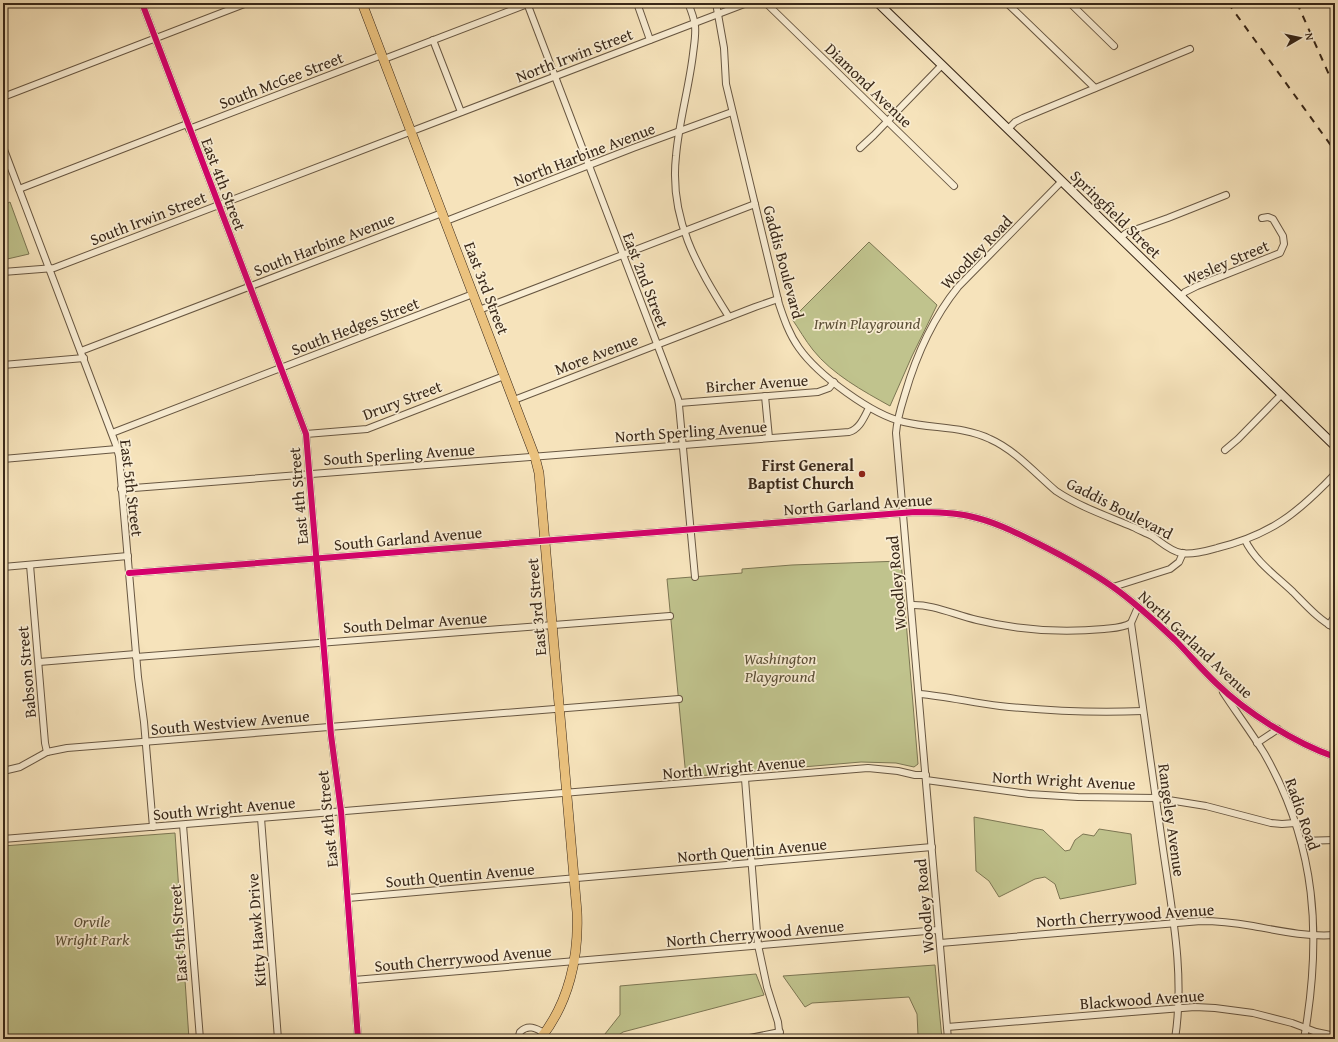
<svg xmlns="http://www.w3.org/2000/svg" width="1338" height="1042" font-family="'Gentium Book Plus',serif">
	<rect width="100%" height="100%" fill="#f6e3bb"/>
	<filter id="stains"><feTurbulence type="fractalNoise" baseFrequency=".005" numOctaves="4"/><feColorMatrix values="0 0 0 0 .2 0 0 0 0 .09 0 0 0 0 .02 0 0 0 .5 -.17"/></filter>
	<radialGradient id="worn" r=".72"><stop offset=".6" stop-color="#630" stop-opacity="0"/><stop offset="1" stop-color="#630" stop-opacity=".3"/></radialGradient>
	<g fill="#c0c38d" stroke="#7c7653">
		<path d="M3,201l3,3 4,-2 19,52 -26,6z"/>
		<path d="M869,242l68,63 -25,51 -22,50c-27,-15 -58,-32 -77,-56 -8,-10 -14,-21 -21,-31z"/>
		<path d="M901,561l17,203 -4,3 -18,-4 -35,-1 -175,15 -19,-198 75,-6v-4l50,-4z"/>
		<path d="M974,817l69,13 22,21 5,-1 5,-10 8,-6 11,2 5,-7 32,5 5,50 -76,15 -5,-15 -10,-7 -10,2 -36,18 -10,-16 -13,-10z"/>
		<path d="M175,833l14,206h-186v-193z"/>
		<path d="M935,965l7,74h-30l6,-4 -1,-21 -8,-17 -97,6 -7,4 -22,-31z"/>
		<path d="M756,974l8,21 -141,37 -10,7h-12l19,-24v-29z"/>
	</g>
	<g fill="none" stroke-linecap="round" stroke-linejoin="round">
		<g stroke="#685742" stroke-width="8">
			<g id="minor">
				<path d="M142,3l164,431 25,301 10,76 17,228"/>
				<path d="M527,3l151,396 1,6 16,172"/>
				<path d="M637,3l13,37"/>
				<path d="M688,3c3,7 6,15 7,23 1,9 -1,19 -2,28 -4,34 -14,67 -17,102 -7,63 21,110 53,161"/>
				<path d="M716,3l8,45 2,36 53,220c5,15 10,30 20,44 19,27 73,67 105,74 29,7 59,4 86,17 25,11 46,35 66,52 24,16 51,25 77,36 6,3 13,6 19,9 9,6 18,15 29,17 11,2 25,-2 36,-5 53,-13 80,-34 118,-74"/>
				<path d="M766,3l188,183"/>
				<path d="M1007,3l88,85"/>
				<path d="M1070,3l44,43"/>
				<path d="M433,40l28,72"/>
				<path d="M384,59l146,-56"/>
				<path d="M3,97l244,-94"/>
				<path d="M189,129l193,-74"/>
				<path d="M1008,129l7,-7 8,-4 167,-69"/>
				<path d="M3,147l113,298 3,11 19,221 6,45 9,105"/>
				<path d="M860,148l14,-13 68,-70"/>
				<path d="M19,189l168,-65"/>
				<path d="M446,221l187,-73 99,-36"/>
				<path d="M1120,238l6,-5 42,-15 58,-23"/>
				<path d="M3,272l51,-4 693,-265"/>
				<path d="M1181,296l4,-4 12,-6 83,-33 4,-9 -1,-8 -10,-17 -5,-2 -6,1"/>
				<path d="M479,310l276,-106"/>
				<path d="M81,351l361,-138"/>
				<path d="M3,365l81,-7"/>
				<path d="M765,396l4,42"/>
				<path d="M514,400l241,-93 23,-8"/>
				<path d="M679,403l139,-11 11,-4 5,-6"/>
				<path d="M112,433l361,-139"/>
				<path d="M306,434l61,-5 137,-53"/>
				<path d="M1225,450l13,-11 44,-45"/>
				<path d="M3,459l114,-10"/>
				<path d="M121,489l728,-57c11,-3 15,-15 20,-24"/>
				<path d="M1245,540c10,21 31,36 48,52 13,13 26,28 42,36"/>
				<path d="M30,565l15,178 2,9"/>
				<path d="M3,567l125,-11"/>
				<path d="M129,573l786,-61c18,0 36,0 54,4 24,5 46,16 68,27 26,13 52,27 76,44 21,15 43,35 62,53 14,14 27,30 42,44 30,29 78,59 118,73"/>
				<path d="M1113,587l57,-18 9,-7 4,-9"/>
				<path d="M911,605c22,-1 44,10 66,15 41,10 85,13 127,9 9,-1 19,-1 27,-6"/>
				<path d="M1138,607l-7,16c10,75 22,151 32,226 9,63 22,126 12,190"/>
				<path d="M1329,625l6,-9"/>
				<path d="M136,657l534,-41"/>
				<path d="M39,662l97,-8"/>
				<path d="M1223,692c13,20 28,40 41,61 53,92 58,184 40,286"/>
				<path d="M919,694c27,2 54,9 81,12 48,5 96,7 143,5"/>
				<path d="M1257,743l21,-14"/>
				<path d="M3,771l17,-4 27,-15 20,-4 612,-49"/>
				<path d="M745,779l13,166 9,42 11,35 2,17"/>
				<path d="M926,780l103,14 49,3 78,1 50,8 65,17 11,1 13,-1"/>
				<path d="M261,818l17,221"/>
				<path d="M183,825l17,214"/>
				<path d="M3,839l865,-71 30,3 17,4h11"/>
				<path d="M1301,841l34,-1"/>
				<path d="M348,898l584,-51"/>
				<path d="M940,943l261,-22c17,0 34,2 52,5 27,5 54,11 82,9"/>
				<path d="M354,980l584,-50"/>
				<path d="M947,1027l197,-16 51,-4 20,1 38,5 39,10 24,9 19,4"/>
				<path d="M518,1039l2,-7c8,-8 16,-4 24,1"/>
				<path d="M745,1039l35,-7"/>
				<path d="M948,1039l-52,-606c1,-14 5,-26 9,-39 11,-38 28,-76 53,-107l104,-106"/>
			</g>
		</g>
		<g stroke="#392819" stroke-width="10">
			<path id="secondary" d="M878,3l457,443"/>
		</g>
		<g stroke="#392819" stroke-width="10">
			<path id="primary" d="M362,3l173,454 4,16 38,439c2,45 -8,91 -37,127"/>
		</g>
		<use href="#minor" stroke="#f9edd3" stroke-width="6"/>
		<use href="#secondary" stroke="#f9edd3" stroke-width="8"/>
		<use href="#primary" stroke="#ebc27e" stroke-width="9"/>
		<g stroke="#392819" stroke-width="2" stroke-dasharray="7 7" stroke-linecap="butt">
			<path d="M1228,3l107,148"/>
			<path d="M1297,3l38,85"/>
		</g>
		<g stroke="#f9edd3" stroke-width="8">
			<g id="cycleway">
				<path d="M142,3l164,431 25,301 10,76 17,228"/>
				<path d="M129,573l786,-61c18,0 36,0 54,4 24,5 46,16 68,27 26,13 52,27 76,44 21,15 43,35 62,53 14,14 27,30 42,44 30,29 78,59 118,73"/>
			</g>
		</g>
		<use href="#cycleway" stroke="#d6006c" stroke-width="6"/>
	</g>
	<circle fill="#8f2418" stroke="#f9edd3" stroke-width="1.5" cx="862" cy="474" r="4"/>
	<g text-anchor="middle" stroke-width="3.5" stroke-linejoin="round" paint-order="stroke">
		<g font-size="16" fill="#392819" stroke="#f9edd3">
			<text transform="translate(574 55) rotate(-21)" y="6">North Irwin Street</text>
			<text transform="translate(281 80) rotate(-21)" y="6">South McGee Street</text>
			<text transform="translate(869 85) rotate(44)" y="6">Diamond Avenue</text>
			<text transform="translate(584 154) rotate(-21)" y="6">North Harbine Avenue</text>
			<text transform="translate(224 184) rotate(69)" y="6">East 4th Street</text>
			<text transform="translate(1116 214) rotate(44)" y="6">Springfield Street</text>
			<text transform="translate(148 218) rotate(-21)" y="6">South Irwin Street</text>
			<text transform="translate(324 244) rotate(-21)" y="6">South Harbine Avenue</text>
			<text transform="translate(976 252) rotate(-46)" y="6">Woodley Road</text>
			<text transform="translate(784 262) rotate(75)" y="6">Gaddis Boulevard</text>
			<text transform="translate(1226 262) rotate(-23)" y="6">Wesley Street</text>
			<text transform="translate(646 280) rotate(69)" y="6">East 2nd Street</text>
			<text transform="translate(487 288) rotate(69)" y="6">East 3rd Street</text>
			<text transform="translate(355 326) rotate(-21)" y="6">South Hedges Street</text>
			<text transform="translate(596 354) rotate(-21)" y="6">More Avenue</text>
			<text transform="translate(757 383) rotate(-4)" y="6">Bircher Avenue</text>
			<text transform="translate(402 400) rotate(-21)" y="6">Drury Street</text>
			<text transform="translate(691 431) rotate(-4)" y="6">North Sperling Avenue</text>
			<text transform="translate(399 454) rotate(-4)" y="6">South Sperling Avenue</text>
			<text transform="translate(132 488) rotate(83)" y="6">East 5th Street</text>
			<text transform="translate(298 496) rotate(-95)" y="6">East 4th Street</text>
			<text transform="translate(858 504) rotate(-4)" y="6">North Garland Avenue</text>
			<text transform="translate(1120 508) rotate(27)" y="6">Gaddis Boulevard</text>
			<text transform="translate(408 538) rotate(-5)" y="6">South Garland Avenue</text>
			<text transform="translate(896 583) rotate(-95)" y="6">Woodley Road</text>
			<text transform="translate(536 607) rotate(-95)" y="6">East 3rd Street</text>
			<text transform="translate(415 622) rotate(-4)" y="6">South Delmar Avenue</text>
			<text transform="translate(1196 644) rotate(43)" y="6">North Garland Avenue</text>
			<text transform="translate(26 672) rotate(-95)" y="6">Babson Street</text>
			<text transform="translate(230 722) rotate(-5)" y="6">South Westview Avenue</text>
			<text transform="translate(734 767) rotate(-5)" y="6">North Wright Avenue</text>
			<text transform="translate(1064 780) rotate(3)" y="6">North Wright Avenue</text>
			<text transform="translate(224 808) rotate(-5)" y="6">South Wright Avenue</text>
			<text transform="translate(1303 814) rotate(71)" y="6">Radio Road</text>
			<text transform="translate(327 819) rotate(-96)" y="6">East 4th Street</text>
			<text transform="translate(1172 820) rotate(82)" y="6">Rangeley Avenue</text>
			<text transform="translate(752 850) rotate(-5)" y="6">North Quentin Avenue</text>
			<text transform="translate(460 875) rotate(-5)" y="6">South Quentin Avenue</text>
			<text transform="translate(924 906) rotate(-95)" y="6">Woodley Road</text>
			<text transform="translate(1125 915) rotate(-4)" y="6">North Cherrywood Avenue</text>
			<text transform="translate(256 930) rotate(-94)" y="6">Kitty Hawk Drive</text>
			<text transform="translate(178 933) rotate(-94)" y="6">East 5th Street</text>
			<text transform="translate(755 933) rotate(-5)" y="6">North Cherrywood Avenue</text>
			<text transform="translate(463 958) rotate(-5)" y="6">South Cherrywood Avenue</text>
			<text transform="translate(1142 999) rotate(-4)" y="6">Blackwood Avenue</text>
		</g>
		<g font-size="16" font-style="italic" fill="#5b4f36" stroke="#f9edd3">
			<text x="867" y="329">Irwin Playground</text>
			<text x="780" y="664">Washington<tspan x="780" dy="18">Playground</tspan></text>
			<text x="92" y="927">Orvile<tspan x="92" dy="18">Wright Park</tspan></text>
		</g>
		<g font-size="16" font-weight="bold" fill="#392819" stroke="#f9edd3" text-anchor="end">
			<text x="854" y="471">First General<tspan x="854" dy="18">Baptist Church</tspan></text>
		</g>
	</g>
	<rect width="1338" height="1042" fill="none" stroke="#f6e3bb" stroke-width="16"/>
	<rect x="4" y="4" width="1330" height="1034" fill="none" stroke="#392819" stroke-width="2"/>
	<rect x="8" y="8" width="1322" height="1026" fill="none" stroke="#392819"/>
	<g transform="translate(1300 38) rotate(81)" stroke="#f9edd3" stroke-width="3" paint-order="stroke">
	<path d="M0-3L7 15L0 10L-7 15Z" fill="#392819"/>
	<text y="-6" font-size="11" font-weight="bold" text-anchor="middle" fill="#392819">N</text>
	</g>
	<rect width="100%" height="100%" filter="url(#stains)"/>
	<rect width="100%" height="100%" fill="url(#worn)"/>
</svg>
